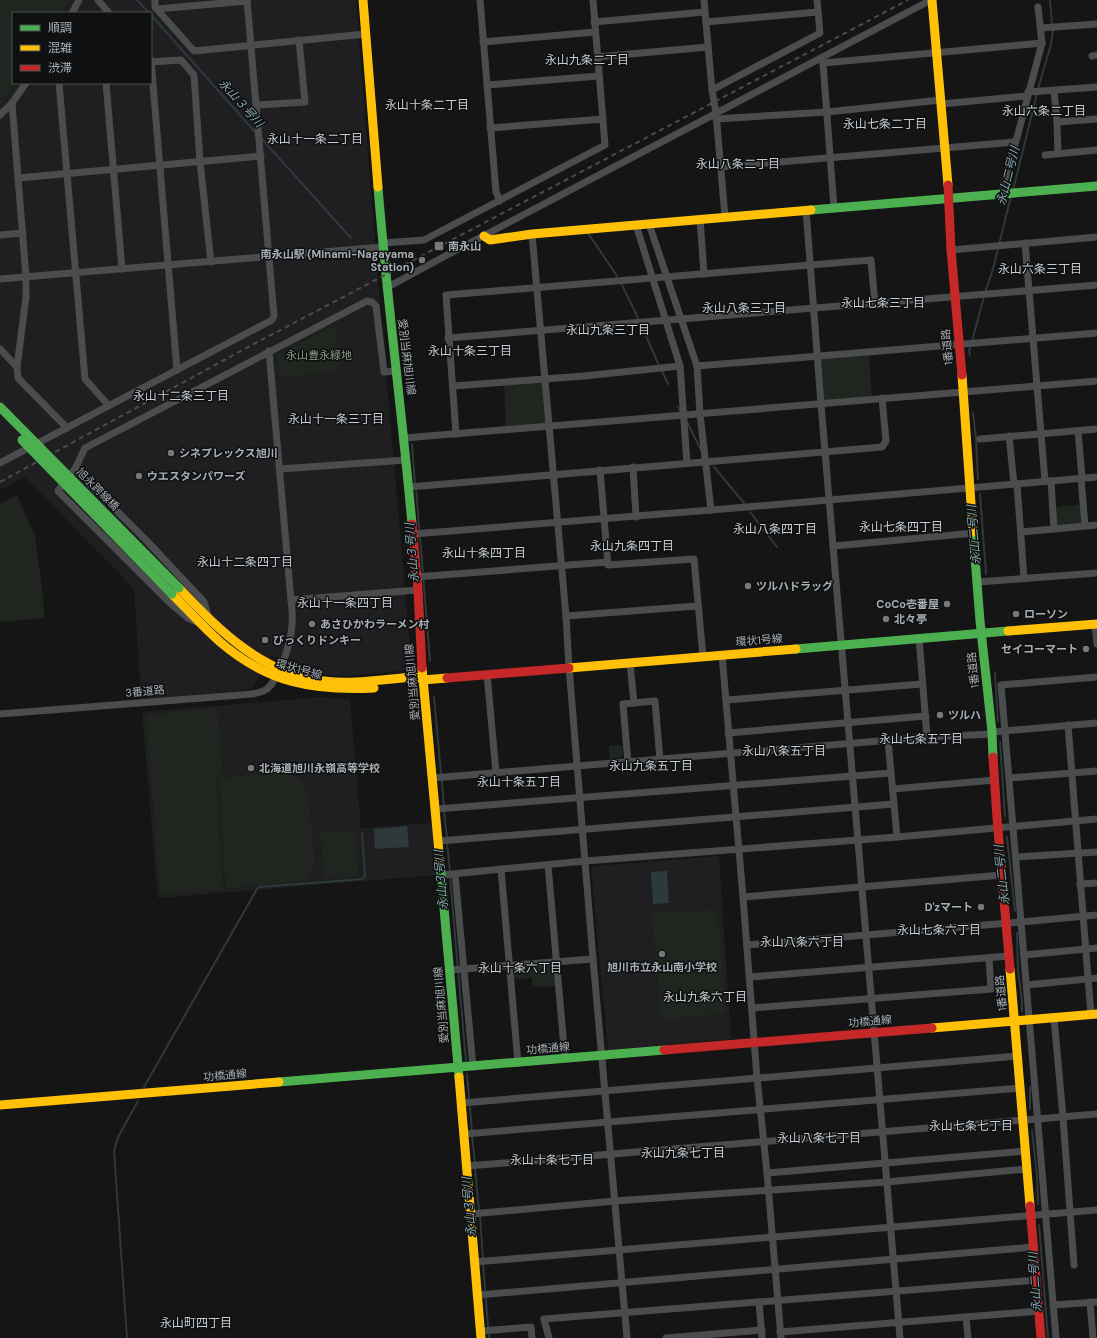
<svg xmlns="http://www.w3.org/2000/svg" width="1097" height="1338" font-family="'DM Sans','Noto Sans JP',sans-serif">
	<rect width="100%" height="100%" fill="#151515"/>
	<g fill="#1f1f21">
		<path d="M69,0h287l23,292 33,378 -69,6 -25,-2 -22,-6 -25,-12 -19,33 -111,12 -7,-112 -109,-112 -25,13v-384l16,-23h135v-70h-89z"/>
		<path d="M322,697l28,3 11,128 71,-5 4,52 -278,23 -16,-186z"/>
		<path d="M719,856l12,183 -123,11 -17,-181 3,-3z"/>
	</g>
	<g fill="#20251f">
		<path d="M0,0h69l-7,13h-49v70h3l-16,23z"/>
		<path d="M336,325l2,47 -59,5 -2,-22z"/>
		<path d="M869,352l3,47 -51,5 -3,-48z"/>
		<path d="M545,379l4,47 -43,4 -2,-47z"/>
		<path d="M17,495l18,41 8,59 1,23 -44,4v-118z"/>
		<path d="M1083,504l2,22 -31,3 -1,-21z"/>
		<path d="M217,708l6,66 -7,1 7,114 -62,6 -15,-180z"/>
		<path d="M622,745l1,9 -3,4 -10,1 -1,-13z"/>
		<path d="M289,772l13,11 1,7 5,-1 7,76 -13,16 -76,7 -7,-110z"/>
		<path d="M354,830l5,46 -34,3 -5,-46z"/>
		<path d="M711,910l7,4 8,99 -65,7 -9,-107z"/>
		<path d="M553,966l2,20 -22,1 -1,-9 -18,1 -1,-10z"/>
	</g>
	<g fill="#2e393b">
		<path d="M407,826l2,21 -34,2 -1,-20z"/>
		<path d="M667,871l2,32 -16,1 -2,-32z"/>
	</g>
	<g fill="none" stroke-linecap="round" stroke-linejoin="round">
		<g stroke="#2e393b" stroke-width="2">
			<path d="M137,0l12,13"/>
			<path d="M1050,0l2,25"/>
			<path d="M151,15l105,118"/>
			<path d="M1038,89l13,-45 2,-14"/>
			<path d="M261,138l90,100"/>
			<path d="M1013,190l24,-96"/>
			<path d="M588,233l29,43"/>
			<path d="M621,283l17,35"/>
			<path d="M985,293l8,-24 18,-73"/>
			<path d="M642,327l16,36"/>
			<path d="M972,341l12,-44"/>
			<path d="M970,355l-1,-4 2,-6"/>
			<path d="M662,371l6,13"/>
			<path d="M678,407l2,4"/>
			<path d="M973,413l3,25 2,41"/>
			<path d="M687,422l14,28"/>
			<path d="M412,444l3,40"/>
			<path d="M714,467l30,36"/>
			<path d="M416,488l14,173"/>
			<path d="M980,494l6,80"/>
			<path d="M750,512l27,35"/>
			<path d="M995,673l3,48"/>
			<path d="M434,697l10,109"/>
			<path d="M1000,742l5,74"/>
			<path d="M444,811l3,27"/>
			<path d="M1007,837l8,74"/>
			<path d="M447,843l3,29"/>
			<path d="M450,877l16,184"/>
			<path d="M1017,933l1,37 4,31v10"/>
			<path d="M467,1074l5,58"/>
			<path d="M144,1087l113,-198 2,-2 104,-8 2,-3 -3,-43"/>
			<path d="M1030,1109v-22"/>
			<path d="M1032,1130l5,47 1,27"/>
			<path d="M472,1136l3,27"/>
			<path d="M475,1168l4,43"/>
			<path d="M480,1216l3,43"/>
			<path d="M1039,1225l9,113"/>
			<path d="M483,1263l6,75"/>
			<path d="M127,1338l-13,-187 4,-14 20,-36"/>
		</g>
		<g stroke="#4a4c4e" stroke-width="7">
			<path d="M98,0l11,13"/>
			<path d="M155,0v7l39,44 172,-17"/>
			<path d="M480,0l16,192 4,9"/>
			<path d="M704,0l8,90 108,-57 -3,-33"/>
			<path d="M157,9l90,-8"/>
			<path d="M72,13l7,-13"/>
			<path d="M594,22l111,-10"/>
			<path d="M706,22l112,-10"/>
			<path d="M1041,28l56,-4"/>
			<path d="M483,42l112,-10"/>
			<path d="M1092,56l5,-1"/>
			<path d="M597,57l111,-10"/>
			<path d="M821,58l2,5 11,145"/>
			<path d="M151,61l26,309"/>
			<path d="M151,62l30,-2 13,15 6,87 11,100"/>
			<path d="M823,63l219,-20"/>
			<path d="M59,83l26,296 24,27"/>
			<path d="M106,83l16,186"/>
			<path d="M487,85l112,-9"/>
			<path d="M712,90l4,23 9,104"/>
			<path d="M1054,91l3,31"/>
			<path d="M1028,92l69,-5"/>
			<path d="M12,103l14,174v20l-9,70 1,11 49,50"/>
			<path d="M941,104l86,-8"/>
			<path d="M257,105l48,-3 -6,-62"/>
			<path d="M0,115l12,-12 14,-20"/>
			<path d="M716,119l111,-7 114,-12"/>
			<path d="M490,128l113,-9"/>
			<path d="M1058,153l-1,-31 40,-3"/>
			<path d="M1045,155l52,-5"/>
			<path d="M721,167l294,-25"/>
			<path d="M18,178l243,-22"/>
			<path d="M1002,194l40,-151 -4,-36"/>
			<path d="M806,210l15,194 79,934"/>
			<path d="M700,219l4,55"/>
			<path d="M649,224l48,142 3,48 11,96"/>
			<path d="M636,225l44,141 7,97"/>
			<path d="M532,234l34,382 3,51 24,292 34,379"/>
			<path d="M0,235l23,-2"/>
			<path d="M383,243l41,-3 181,-95 -12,-145"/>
			<path d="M1025,243l20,238"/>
			<path d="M951,250l146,-13"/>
			<path d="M0,279l383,-32"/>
			<path d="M386,288l63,-34 482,-254"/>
			<path d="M448,338l649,-53"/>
			<path d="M0,349l17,18"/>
			<path d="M697,366l400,-33"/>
			<path d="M453,386l131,-10 96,-10"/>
			<path d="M1078,431l4,47"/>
			<path d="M456,434l-10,-139 425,-35 4,44"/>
			<path d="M1009,436l5,48"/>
			<path d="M404,438l693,-57"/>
			<path d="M980,439l117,-10"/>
			<path d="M0,463l272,-143 2,-4 -27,-316"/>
			<path d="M633,467l3,50"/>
			<path d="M75,469l71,71 58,62 4,14"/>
			<path d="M280,469l126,-9"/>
			<path d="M600,470l8,95 86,-6 9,98"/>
			<path d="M1081,478l4,48"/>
			<path d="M1051,481l3,48"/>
			<path d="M1017,484l7,94"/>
			<path d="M409,487l473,-40 4,-6 -4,-43"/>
			<path d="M1021,532l76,-7"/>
			<path d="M413,534l298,-24 386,-33"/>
			<path d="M834,546l140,-13"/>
			<path d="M416,577l192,-15"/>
			<path d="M978,582l119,-9"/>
			<path d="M291,600l127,-10"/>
			<path d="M566,616l131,-10"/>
			<path d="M197,622l-9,-4 -18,-15 -112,-112 17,-22 10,-21 282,-147 5,1 4,4 8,66 13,-1"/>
			<path d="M1095,624l2,20"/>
			<path d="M919,638l8,99"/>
			<path d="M722,655l21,242 14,181 10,95 14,165"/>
			<path d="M630,663l4,40"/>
			<path d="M487,674l9,99"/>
			<path d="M726,700l196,-16"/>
			<path d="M0,714l252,-20c5,-1 11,-2 15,-5 13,-11 24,-47 25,-64 1,-8 0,-16 -1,-25l-22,-249"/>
			<path d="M1068,725l23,290"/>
			<path d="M992,732l105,-9"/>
			<path d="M728,733l198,-17"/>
			<path d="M888,740l9,97"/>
			<path d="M628,763l-5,-59 32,-3 5,59"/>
			<path d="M433,778l494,-41 65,-3"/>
			<path d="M1009,778l88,-7"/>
			<path d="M893,789l102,-9"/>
			<path d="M436,809l455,-36"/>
			<path d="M439,841l455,-37"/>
			<path d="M1016,857l81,-5"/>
			<path d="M548,865l17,194"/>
			<path d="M501,869l17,194"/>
			<path d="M455,874l18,193"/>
			<path d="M442,875l143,-14 312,-24 200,-18"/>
			<path d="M1080,884l17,-1"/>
			<path d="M743,897l259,-22"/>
			<path d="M747,945l274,-23 76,-7"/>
			<path d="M1024,955l73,-7"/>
			<path d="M450,970l143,-11"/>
			<path d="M750,977l259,-21"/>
			<path d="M1027,985l70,-7"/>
			<path d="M752,1008l239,-19 -2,-31"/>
			<path d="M1054,1018l9,99 11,148"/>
			<path d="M462,1103l556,-47"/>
			<path d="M464,1134l556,-46"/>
			<path d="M467,1166l630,-52"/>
			<path d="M767,1173l259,-22"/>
			<path d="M471,1214l144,-13 272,-19 140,-13"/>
			<path d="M475,1262l622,-52"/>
			<path d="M478,1295l556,-48"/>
			<path d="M759,1302l3,36"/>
			<path d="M1090,1302l3,36"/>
			<path d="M1053,1305l44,-3"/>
			<path d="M966,1317l2,21"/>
			<path d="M481,1331l50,-4 1,11"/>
			<path d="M780,1332l259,-21"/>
			<path d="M549,1338l-5,-19 493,-39"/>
			<path d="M666,1338l96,-8"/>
			<path d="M1056,1338l-55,-653 96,-8"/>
		</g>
		<g stroke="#4caf50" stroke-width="9">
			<path d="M378,187c9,113 24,225 34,337"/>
			<path d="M811,210l286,-24"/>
			<path d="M973,532l7,89 12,111 1,25"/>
			<path d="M796,649l212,-18"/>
			<path d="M440,863l19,214"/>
			<path d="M279,1082l385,-32"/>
		</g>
		<g stroke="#ffc107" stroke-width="9">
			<path d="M363,0l15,187"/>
			<path d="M932,0l16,185"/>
			<path d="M484,236l6,4 42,-6 279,-24"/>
			<path d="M962,375l11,157"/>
			<path d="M179,588c41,43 83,86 145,93 30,4 61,-2 91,-4l8,3 24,-2"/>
			<path d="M172,594c16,16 31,33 48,48 48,41 93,49 154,46"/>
			<path d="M1008,631l89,-7"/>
			<path d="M422,668l18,195"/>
			<path d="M569,668l227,-19"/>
			<path d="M1010,969l20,237"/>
			<path d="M932,1028l165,-14"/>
			<path d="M459,1077l22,261"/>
			<path d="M0,1105l279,-23"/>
		</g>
		<g stroke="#c62828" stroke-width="9">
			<path d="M948,185l3,65 11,125"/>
			<path d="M412,524l6,66 4,78"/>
			<path d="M447,678l122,-10"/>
			<path d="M993,757l4,61 13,151"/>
			<path d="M664,1050l268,-22"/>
			<path d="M1030,1206l11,132"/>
		</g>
		<path stroke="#4b4c4e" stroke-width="2" stroke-dasharray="5 4" stroke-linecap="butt" d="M0,482l250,-136 658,-346"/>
		<g stroke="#4caf50" stroke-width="9">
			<path d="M0,407l179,181"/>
			<path d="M22,440l150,154"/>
		</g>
	</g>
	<g fill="#75797c" stroke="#0f1011" stroke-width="1.5">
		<rect x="434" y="241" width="10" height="10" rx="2"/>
		<circle cx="422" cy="260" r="4"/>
		<circle cx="171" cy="453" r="4"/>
		<circle cx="139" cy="476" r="4"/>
		<circle cx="748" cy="586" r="4"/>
		<circle cx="947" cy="604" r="4"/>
		<circle cx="1016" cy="614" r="4"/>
		<circle cx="886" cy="619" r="4"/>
		<circle cx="312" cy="624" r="4"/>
		<circle cx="265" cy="640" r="4"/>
		<circle cx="1086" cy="649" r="4"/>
		<circle cx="940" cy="715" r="4"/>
		<circle cx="251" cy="768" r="4"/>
		<circle cx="981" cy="907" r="4"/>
		<circle cx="662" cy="954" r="4"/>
	</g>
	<g text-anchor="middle" stroke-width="3" stroke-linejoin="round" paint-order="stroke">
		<g font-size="11" font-weight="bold" fill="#a8afb4" stroke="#0f1011" text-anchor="start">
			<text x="448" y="250">南永山</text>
			<text x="414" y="258" text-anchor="end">南永山駅 (Minami-Nagayama<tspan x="414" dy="13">Station)</tspan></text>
			<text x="179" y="457">シネプレックス旭川</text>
			<text x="147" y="480">ウエスタンパワーズ</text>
			<text x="756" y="590">ツルハドラッグ</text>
			<text x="939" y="608" text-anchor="end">CoCo壱番屋</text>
			<text x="1024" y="618">ローソン</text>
			<text x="894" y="623">北々亭</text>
			<text x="320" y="628">あさひかわラーメン村</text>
			<text x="273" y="644">びっくりドンキー</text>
			<text x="1078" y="653" text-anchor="end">セイコーマート</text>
			<text x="948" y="719">ツルハ</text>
			<text x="259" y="772">北海道旭川永嶺高等学校</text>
			<text x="973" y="911" text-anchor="end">D'zマート</text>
			<text x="662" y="971" text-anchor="middle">旭川市立永山南小学校</text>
		</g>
		<g font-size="11" fill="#a8afb4" stroke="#0f1011">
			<text transform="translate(947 347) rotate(-95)" y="4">1番道路</text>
			<text transform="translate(407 357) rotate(83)" y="4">愛別当麻旭川線</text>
			<text transform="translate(98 489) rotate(45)" y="4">旭永跨線橋</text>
			<text transform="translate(759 640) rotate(-5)" y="4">環状1号線</text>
			<text transform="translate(299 669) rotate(15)" y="4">環状1号線</text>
			<text transform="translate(973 670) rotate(-96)" y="4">1番道路</text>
			<text transform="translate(412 682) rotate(-95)" y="4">愛別当麻旭川線</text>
			<text transform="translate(145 691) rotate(-5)" y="4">3番道路</text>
			<text transform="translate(1001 993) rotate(-95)" y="4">1番道路</text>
			<text transform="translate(441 1005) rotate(-95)" y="4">愛別当麻旭川線</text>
			<text transform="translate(870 1021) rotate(-5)" y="4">功橋通線</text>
			<text transform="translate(548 1048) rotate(-5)" y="4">功橋通線</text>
			<text transform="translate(225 1075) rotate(-5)" y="4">功橋通線</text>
		</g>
		<g font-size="11" fill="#879d81" stroke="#0f1011">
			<text x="319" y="359">永山豊永緑地</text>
		</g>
		<g font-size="12" fill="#c8cdd1" stroke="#0f1011">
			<text x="587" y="64">永山九条二丁目</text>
			<text x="427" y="109">永山十条二丁目</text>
			<text x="1044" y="115">永山六条二丁目</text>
			<text x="885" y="128">永山七条二丁目</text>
			<text x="315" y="143">永山十一条二丁目</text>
			<text x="738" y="168">永山八条二丁目</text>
			<text x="1040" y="273">永山六条三丁目</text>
			<text x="883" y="307">永山七条三丁目</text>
			<text x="744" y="312">永山八条三丁目</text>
			<text x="608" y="334">永山九条三丁目</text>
			<text x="470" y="355">永山十条三丁目</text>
			<text x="181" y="400">永山十二条三丁目</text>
			<text x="336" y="423">永山十一条三丁目</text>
			<text x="901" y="531">永山七条四丁目</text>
			<text x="775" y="533">永山八条四丁目</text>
			<text x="632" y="550">永山九条四丁目</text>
			<text x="484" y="557">永山十条四丁目</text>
			<text x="245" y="566">永山十二条四丁目</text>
			<text x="345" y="607">永山十一条四丁目</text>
			<text x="921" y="743">永山七条五丁目</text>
			<text x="784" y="755">永山八条五丁目</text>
			<text x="651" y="770">永山九条五丁目</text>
			<text x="519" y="786">永山十条五丁目</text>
			<text x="939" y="934">永山七条六丁目</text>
			<text x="802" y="946">永山八条六丁目</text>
			<text x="520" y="972">永山十条六丁目</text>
			<text x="705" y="1001">永山九条六丁目</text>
			<text x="971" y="1130">永山七条七丁目</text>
			<text x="819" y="1142">永山八条七丁目</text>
			<text x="683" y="1157">永山九条七丁目</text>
			<text x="552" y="1164">永山十条七丁目</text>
			<text x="196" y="1327">永山町四丁目</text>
		</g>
		<g font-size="12" font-style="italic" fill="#83a4ab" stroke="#0f1011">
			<text transform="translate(241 103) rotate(48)" y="4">永山３号川</text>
			<text transform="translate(1008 176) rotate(-76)" y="4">永山二号川</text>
			<text transform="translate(974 535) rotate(-95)" y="4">永山二号川</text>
			<text transform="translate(412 553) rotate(-95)" y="4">永山３号川</text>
			<text transform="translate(1002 875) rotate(-96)" y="4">永山二号川</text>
			<text transform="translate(441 880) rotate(-95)" y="4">永山３号川</text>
			<text transform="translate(469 1207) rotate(-95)" y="4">永山３号川</text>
			<text transform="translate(1035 1282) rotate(-94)" y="4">永山二号川</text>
		</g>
	</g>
	<rect x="12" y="12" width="140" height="72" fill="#0f1011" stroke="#4c5052"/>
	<rect x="20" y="25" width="20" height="6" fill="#4caf50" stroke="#4c5052"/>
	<text x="48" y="32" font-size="12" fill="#a8afb4">順調</text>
	<rect x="20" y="45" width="20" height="6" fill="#ffc107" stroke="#4c5052"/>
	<text x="48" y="52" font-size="12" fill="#a8afb4">混雑</text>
	<rect x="20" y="65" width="20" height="6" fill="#c62828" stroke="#4c5052"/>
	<text x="48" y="72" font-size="12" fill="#a8afb4">渋滞</text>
</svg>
